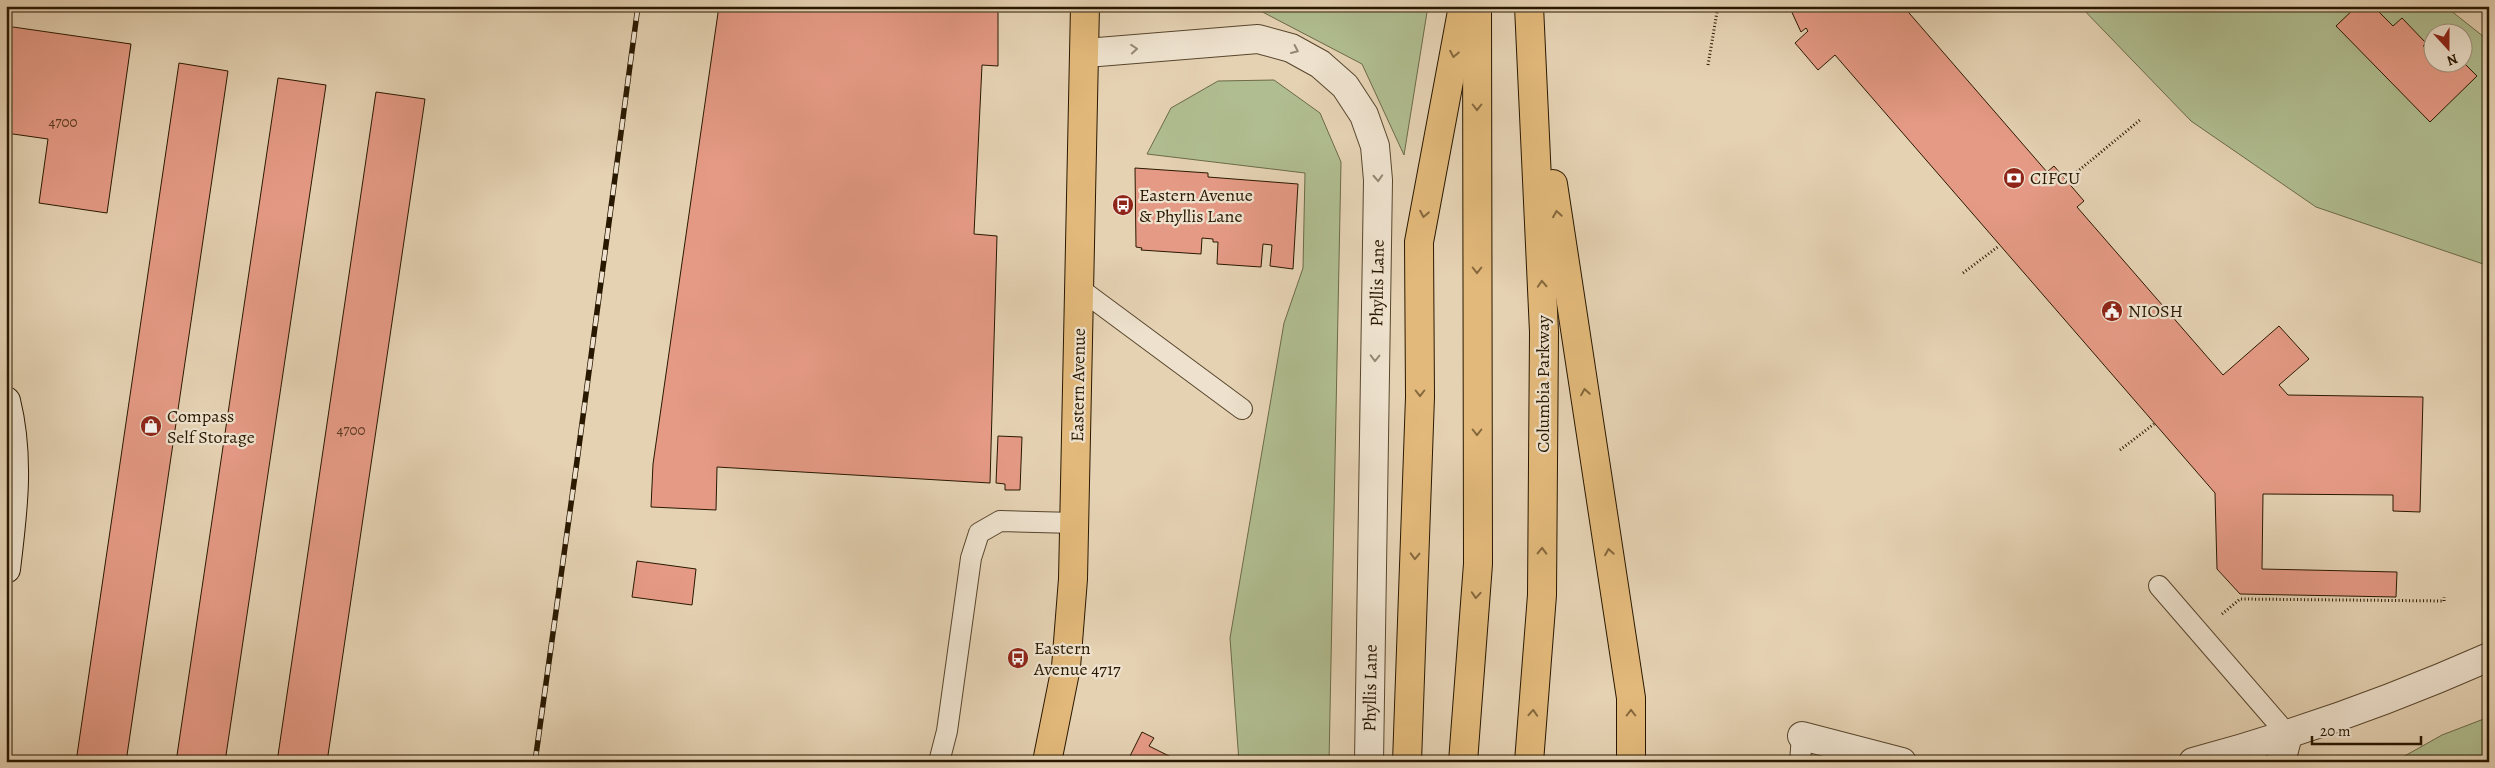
<svg xmlns="http://www.w3.org/2000/svg" width="2495" height="768" font-family="Alegreya,serif">
	<rect width="100%" height="100%" fill="#e5d2b3"/>
	<filter id="stains"><feTurbulence type="fractalNoise" baseFrequency=".004" numOctaves="4"/><feColorMatrix values="0 0 0 0 .2 0 0 0 0 .09 0 0 0 0 .02 0 0 0 .5 -.17"/></filter>
	<radialGradient id="worn" r=".72"><stop offset=".6" stop-color="#630" stop-opacity="0"/><stop offset="1" stop-color="#630" stop-opacity=".3"/></radialGradient>
	<g fill="#b0bd90" stroke="#6c6a48" fill-rule="evenodd">
		<path d="M1251,6h177l-24,149 -42,-91z"/>
		<path d="M2080,6h365l44,35v225l-173,-59 -125,-86zM2432,32h30v30h-30z"/>
		<path d="M1274,80l46,33 21,49 -12,600h-90l-9,-124 54,-315 19,-55 2,-95 -158,-19 24,-46 47,-27z"/>
		<path d="M2489,717v45h-95l48,-27z"/>
	</g>
	<g fill="#e59a85" stroke="#291800">
		<path d="M719,6h279v60l-16,-1 -8,169 23,2 -7,247 -273,-16 -1,43 -65,-3 2,-43z"/>
		<path d="M1789,6h114l144,166 7,-6 30,35 -7,6 146,168 56,-49 30,33 -30,26 9,10 135,2 -3,115 -27,-1v-16l-130,-1 -1,75 135,3 -1,25 -156,-3 -23,-25 -2,-76 -380,-438 -17,15 -23,-27 13,-12 -2,-3 -5,4z"/>
		<path d="M2357,6h16l20,20 9,-8 24,25 -3,3 9,7v9l30,-1 15,15 -47,46 -94,-96z"/>
		<path d="M6,26l125,18 -24,169 -68,-10 9,-64 -42,-6z"/>
		<path d="M179,63l49,8 -102,691h-50z"/>
		<path d="M278,78l48,7 -101,677h-49z"/>
		<path d="M376,92l49,7 -98,663h-50z"/>
		<path d="M1135,168l73,5v4l90,7 -5,85 -23,-3 2,-21 -9,-1 -2,23 -44,-3 1,-22h-5v-3l-11,-1 -1,16 -60,-4 1,-2 -6,-1z"/>
		<path d="M998,436l24,1 -2,53h-15v-6l-9,-1z"/>
		<path d="M637,561l59,8 -4,36 -60,-8z"/>
		<path d="M1142,732l12,6 -5,8 32,16h-54z"/>
	</g>
	<g fill="none" stroke-linecap="round" stroke-linejoin="round">
		<g stroke="#58462d" stroke-width="22">
			<g id="lane">
				<path d="M1080,289l162,120"/>
				<path d="M2159,586l129,149"/>
				<path d="M939,762l8,-31 24,-173 8,-25 21,-12 75,2"/>
				<path d="M1800,762l2,-26"/>
			</g>
		</g>
		<g stroke="#58462d" stroke-width="30">
			<g id="street">
				<path d="M1086,53l172,-14 33,9 29,16 25,22 19,29 11,31 3,34 -9,582"/>
				<path d="M1802,736l100,26"/>
				<path d="M2193,762c101,-27 201,-63 296,-105"/>
				<path d="M2281,762l7,-27"/>
			</g>
		</g>
		<g stroke="#291800" stroke-width="30">
			<path id="secondary" d="M6,401c14,56 7,111 0,168"/>
		</g>
		<g stroke="#291800" stroke-width="30">
			<path id="primary" d="M1047,762l19,-95 7,-88 12,-573"/>
		</g>
		<g stroke="#291800" stroke-width="30">
			<g id="highway">
				<path d="M1529,6l15,326 -2,263 -13,167"/>
				<path d="M1553,184l78,514v64"/>
				<path d="M1407,762l13,-365 -1,-155 44,-236"/>
				<path d="M1463,762l15,-198 -1,-558"/>
			</g>
		</g>
		<g stroke="#291800" stroke-width="3" stroke-dasharray="1 2.5" stroke-linecap="butt">
			<path d="M1708,65l10,-59"/>
			<path d="M2066,181l74,-61"/>
			<path d="M1963,273l36,-27"/>
			<path d="M2120,450l34,-26"/>
			<path d="M2222,614l18,-15 204,2v-4"/>
		</g>
		<use href="#lane" stroke="#eee2ce" stroke-width="20"/>
		<use href="#street" stroke="#eee2ce" stroke-width="28"/>
		<use href="#secondary" stroke="#eee2ce" stroke-width="28"/>
		<use href="#primary" stroke="#e2b97a" stroke-width="28"/>
		<use href="#highway" stroke="#e2b97a" stroke-width="28"/>
		<g stroke="#291800" stroke-width="5.5">
			<path id="rail" d="M535,762l42,-301 61,-455"/>
		</g>
		<use href="#rail" stroke="#eee2ce" stroke-width="4" stroke-dasharray="11" stroke-linecap="butt"/>
	</g>
	<defs><path id="oneway-chevron" d="M-2-3.5L2.5 0L-2 3.5" fill="none" stroke-width="1.6" stroke-linecap="round" stroke-linejoin="round" transform="scale(1.25)"/></defs>
	<g stroke="#958771">
		<use href="#oneway-chevron" transform="translate(1134 49) rotate(-5)"/>
		<use href="#oneway-chevron" transform="translate(1295 50) rotate(25)"/>
		<use href="#oneway-chevron" transform="translate(1378 178) rotate(87)"/>
		<use href="#oneway-chevron" transform="translate(1375 358) rotate(91)"/>
	</g>
	<g stroke="#86683d">
		<use href="#oneway-chevron" transform="translate(1454 54) rotate(101)"/>
		<use href="#oneway-chevron" transform="translate(1477 107) rotate(90)"/>
		<use href="#oneway-chevron" transform="translate(1424 214) rotate(101)"/>
		<use href="#oneway-chevron" transform="translate(1557 214) rotate(-99)"/>
		<use href="#oneway-chevron" transform="translate(1477 270) rotate(90)"/>
		<use href="#oneway-chevron" transform="translate(1542 284) rotate(-93)"/>
		<use href="#oneway-chevron" transform="translate(1585 392) rotate(-99)"/>
		<use href="#oneway-chevron" transform="translate(1420 393) rotate(90)"/>
		<use href="#oneway-chevron" transform="translate(1477 432) rotate(90)"/>
		<use href="#oneway-chevron" transform="translate(1542 551) rotate(-89)"/>
		<use href="#oneway-chevron" transform="translate(1609 552) rotate(-99)"/>
		<use href="#oneway-chevron" transform="translate(1415 556) rotate(92)"/>
		<use href="#oneway-chevron" transform="translate(1476 595) rotate(94)"/>
		<use href="#oneway-chevron" transform="translate(1533 713) rotate(-86)"/>
		<use href="#oneway-chevron" transform="translate(1631 713) rotate(-90)"/>
	</g>
	<defs>
		<g id="bank-disc" transform="scale(1.125)"><circle r="9.5" fill="#8f2418" stroke="#eee2ce"/><path d="M-6-4H6V4H-6ZM0-2.3a2.3 2.3 0 1 0 0 4.6a2.3 2.3 0 1 0 0-4.6Z" fill="#fff"/></g>
		<g id="bus-disc" transform="scale(1.125)"><circle r="9.5" fill="#8f2418" stroke="#eee2ce"/><path d="M-5-6H5V4H4V6H2V4H-2V6H-4V4H-5ZM-3.5-4V0h7V-4ZM-3.5 1.2v1.5H-2V1.2ZM2 1.2v1.5H3.5V1.2Z" fill="#fff"/></g>
		<g id="civic-disc" transform="scale(1.125)"><circle r="9.5" fill="#8f2418" stroke="#eee2ce"/><path d="M-.6-6.5H3V-4.5H.6V-3L4-1V1h2V6H-6V1h2V-1L-.6-3ZM-1.2 2.5V6h2.4V2.5Z" fill="#fff"/></g>
		<g id="shop-disc" transform="scale(1.125)"><circle r="9.5" fill="#8f2418" stroke="#eee2ce"/><path d="M-5-2.5h2.3a2.7 3.5 0 0 1 5.4 0H5L5.5 6h-11ZM-1.5-2.5h3a1.5 2.3 0 0 0-3 0Z" fill="#fff"/></g>
	</defs>
	<g fill-rule="evenodd">
		<use href="#bank-disc" x="2014" y="178"/>
		<use href="#bus-disc" x="1123" y="205"/>
		<use href="#civic-disc" x="2112" y="311"/>
		<use href="#shop-disc" x="151" y="426"/>
		<use href="#bus-disc" x="1018" y="658"/>
	</g>
	<g text-anchor="middle" stroke-width="4.5" stroke-linejoin="round" paint-order="stroke">
		<g font-size="15" fill="#583821">
			<text x="63" y="127">4700</text>
			<text x="351" y="435">4700</text>
		</g>
		<g font-size="18" fill="#291800" stroke="#eee2ce" text-anchor="start">
			<text x="2030" y="184">CIFCU</text>
			<text x="1139" y="201">Eastern Avenue<tspan x="1139" dy="21">&amp; Phyllis Lane</tspan></text>
			<text x="2128" y="317">NIOSH</text>
			<text x="167" y="422">Compass<tspan x="167" dy="21">Self Storage</tspan></text>
			<text x="1034" y="654">Eastern<tspan x="1034" dy="21">Avenue 4717</tspan></text>
		</g>
		<g font-size="18" fill="#291800" stroke="#eee2ce">
			<text transform="translate(1377 283) rotate(-89)" y="6">Phyllis Lane</text>
			<text transform="translate(1543 384) rotate(-90)" y="6">Columbia Parkway</text>
			<text transform="translate(1078 385) rotate(-89)" y="6">Eastern Avenue</text>
			<text transform="translate(1370 688) rotate(-89)" y="6">Phyllis Lane</text>
		</g>
	</g>
	<rect width="2495" height="768" fill="none" stroke="#e5d2b3" stroke-width="25"/>
	<rect x="8" y="8" width="2480" height="753" fill="none" stroke="#291800" stroke-width="2.5"/>
	<rect x="12" y="12" width="2470" height="743" fill="none" stroke="#291800"/>
	<g transform="translate(2448 48) rotate(159)"><circle r="24" fill="#eee2ce" stroke="#9f917c"/>
	<path d="M0-4L9 19L0 12L-9 19Z" fill="#8f2418"/>
	<text y="-8" font-size="14" font-weight="bold" text-anchor="middle" fill="#291800">N</text>
	</g>
	<path d="M2312 736v8h109v-8" fill="none" stroke="#291800" stroke-width="2.5"/>
	<text x="2320" y="736" font-size="15" fill="#291800" stroke="#eee2ce" stroke-width="4" paint-order="stroke">20 m</text>
	<rect width="100%" height="100%" filter="url(#stains)"/>
	<rect width="100%" height="100%" fill="url(#worn)"/>
</svg>
